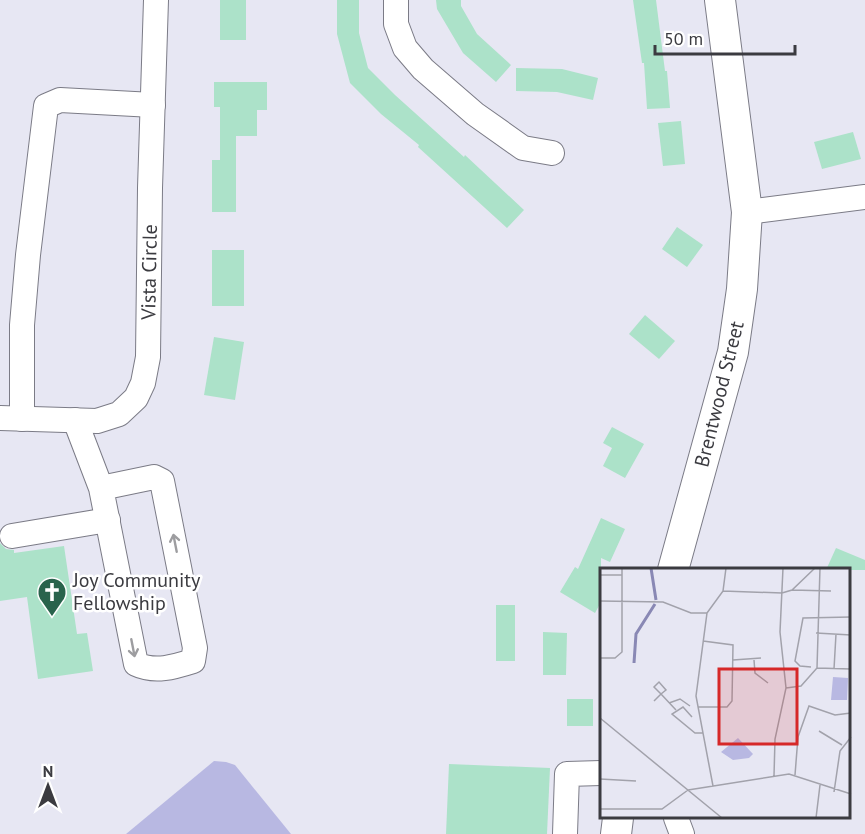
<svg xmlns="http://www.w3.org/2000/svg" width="865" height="834" font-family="'PT Sans',sans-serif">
	<rect width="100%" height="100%" fill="#e7e7f3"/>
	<path fill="#b8b8e2" d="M214,761l12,1 9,3 56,69h-165z"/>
	<g fill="#ace2c9">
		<rect x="220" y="0" width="26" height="40"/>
		<path d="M337,0h22v33l9,35 27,27 69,62 1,-2 59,55 -17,18 -89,-81 1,-2 -38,-31 -31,-31 -13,-49z"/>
		<path d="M436,0h25v6l16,28 34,31 -15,17 -33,-29 -26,-44z"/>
		<path d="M633,0h23l9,71h2l3,37 -23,1 -3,-46h-2z"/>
		<path d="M516,68l46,1 36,9 -5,22 -36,-8 -41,-1z"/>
		<path d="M214,82h53v28h-10v26h-21v76h-24v-52h8v-53h-6z"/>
		<path d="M681,121l4,43 -22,2 -5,-43z"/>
		<path d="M853,132l8,27 -39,10 -8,-27z"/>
		<path d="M677,227l26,18 -16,22 -25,-18z"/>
		<rect x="212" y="250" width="32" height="56"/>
		<path d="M645,315l30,26 -16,18 -30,-25z"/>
		<path d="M214,337l30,5 -9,58 -31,-5z"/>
		<path d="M612,427l32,17 -19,34 -22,-12 9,-18 -9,-5z"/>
		<path d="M601,518l24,11 -15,33 -9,-4v44l-6,11 -35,-21 15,-25 3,2z"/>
		<path d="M0,543l6,6 8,1v3l50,-7 13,88 10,-1 6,38 -55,8 -11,-82 -27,4z"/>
		<path d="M836,548l29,12v10h-39z"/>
		<rect x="496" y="605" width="19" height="56"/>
		<path d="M543,632l24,1 -1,42h-23z"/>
		<rect x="567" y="699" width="26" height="27"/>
		<path d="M449,764l101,4 -3,66h-101z"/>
	</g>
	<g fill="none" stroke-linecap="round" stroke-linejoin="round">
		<g stroke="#7b7b86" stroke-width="26">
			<g id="minor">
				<path d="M396,0v24l9,24 18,21 52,45 48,34 29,5"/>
				<path d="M747,212l118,-15"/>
				<path d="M0,418l97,3 22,-7 17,-16 7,-15 5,-26 2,-169 6,-188"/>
				<path d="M22,419v-94l6,-70 18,-149 14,-6 93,5"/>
				<path d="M75,420l26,68 35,176c19,9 38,3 57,-3l2,-13 -33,-167 -8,-4 -53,11"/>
				<path d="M12,536l96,-16"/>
				<path d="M676,818l6,16"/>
				<path d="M565,834l2,-60 34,-1"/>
			</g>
		</g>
		<g stroke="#7b7b86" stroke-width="32">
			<g id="major">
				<path d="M673,570l60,-218 9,-63 5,-77 -27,-212"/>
				<path d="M616,834l2,-16"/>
			</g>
		</g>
		<use href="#minor" stroke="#fff" stroke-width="24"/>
		<use href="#major" stroke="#fff" stroke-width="30"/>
	</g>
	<defs><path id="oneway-shaft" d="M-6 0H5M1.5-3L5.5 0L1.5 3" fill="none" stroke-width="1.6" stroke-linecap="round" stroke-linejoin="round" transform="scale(1.5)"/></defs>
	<g stroke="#9d9da0">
		<use href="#oneway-shaft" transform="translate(175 543) rotate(-101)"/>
		<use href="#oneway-shaft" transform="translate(133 648) rotate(79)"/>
	</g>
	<defs>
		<g id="church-pin" transform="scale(1.5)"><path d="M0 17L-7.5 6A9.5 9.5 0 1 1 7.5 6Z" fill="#29634c" stroke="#fff"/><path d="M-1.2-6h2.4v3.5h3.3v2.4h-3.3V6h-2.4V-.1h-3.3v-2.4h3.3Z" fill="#fff"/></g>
	</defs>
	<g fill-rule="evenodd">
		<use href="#church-pin" x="52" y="592"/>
	</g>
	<g text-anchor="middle" stroke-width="5" stroke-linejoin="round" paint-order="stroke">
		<g font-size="20" fill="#3b3b40" stroke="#fff">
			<text transform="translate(149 272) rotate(-89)" y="7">Vista Circle</text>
			<text transform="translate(719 394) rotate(-76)" y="7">Brentwood Street</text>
		</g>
		<g font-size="20" fill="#3b3b40" stroke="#fff" text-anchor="start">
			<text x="73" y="587">Joy Community<tspan x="73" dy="23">Fellowship</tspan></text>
		</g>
	</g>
	<g transform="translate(600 568)">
		<rect width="250" height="250" fill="#e7e7f3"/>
		<path d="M233,109l15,1 -1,22h-16zM138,170l15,16 -4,4 -16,2 -12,-8z" fill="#b8b8e2"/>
		<path fill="none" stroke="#8988b4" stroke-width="3" d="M51,0l5,32M34,95l2,-29 19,-30"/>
		<path fill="none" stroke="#a2a2ab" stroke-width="1.5" d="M0,7h22M192,22l39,1M123,23l3,-23M0,33l63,1 28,11h16l16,-22 59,2 10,-3 23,-22M107,45l-11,83 17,90M216,65l35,2M0,90h15l7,-6v-84M133,92l28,-2M154,92l1,13 13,10M211,99l-11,-1 -5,-5 8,-43 48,-1M217,100l34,1M234,101l2,-35M186,120l15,-2 16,-18 3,-100M54,133l7,-7 5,-4 -7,-8 -5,5 7,7 15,16M69,135l11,-4 10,7M98,139h29l5,-6 1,-56 -30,-4M92,149l-9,-10 -11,7 23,19h8M0,150l122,100M219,163l23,14M195,207l3,-38 11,-31 26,9 16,-2M174,208l1,-37 11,-51 -6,-56 3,-64M0,211l36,2M88,222l101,-16 62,20M234,224l6,-41 11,-14M0,241h62l26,-19M216,250l4,-33"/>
		<path fill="#d62828" fill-opacity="0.15" stroke="#d62828" stroke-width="3" d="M119,101h78v75h-78z"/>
		<rect width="250" height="250" fill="none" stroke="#3b3b40" stroke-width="3"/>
	</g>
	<g transform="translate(48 786)" stroke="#ffffff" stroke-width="4.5" paint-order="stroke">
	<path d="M0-4.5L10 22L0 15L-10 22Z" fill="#3b3b40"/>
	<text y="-9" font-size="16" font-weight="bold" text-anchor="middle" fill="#3b3b40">N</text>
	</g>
	<path d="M655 45v9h140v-9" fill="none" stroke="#3b3b40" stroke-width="3"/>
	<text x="664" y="45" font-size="18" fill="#3b3b40" stroke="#ffffff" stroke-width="4.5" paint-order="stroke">50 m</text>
</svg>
